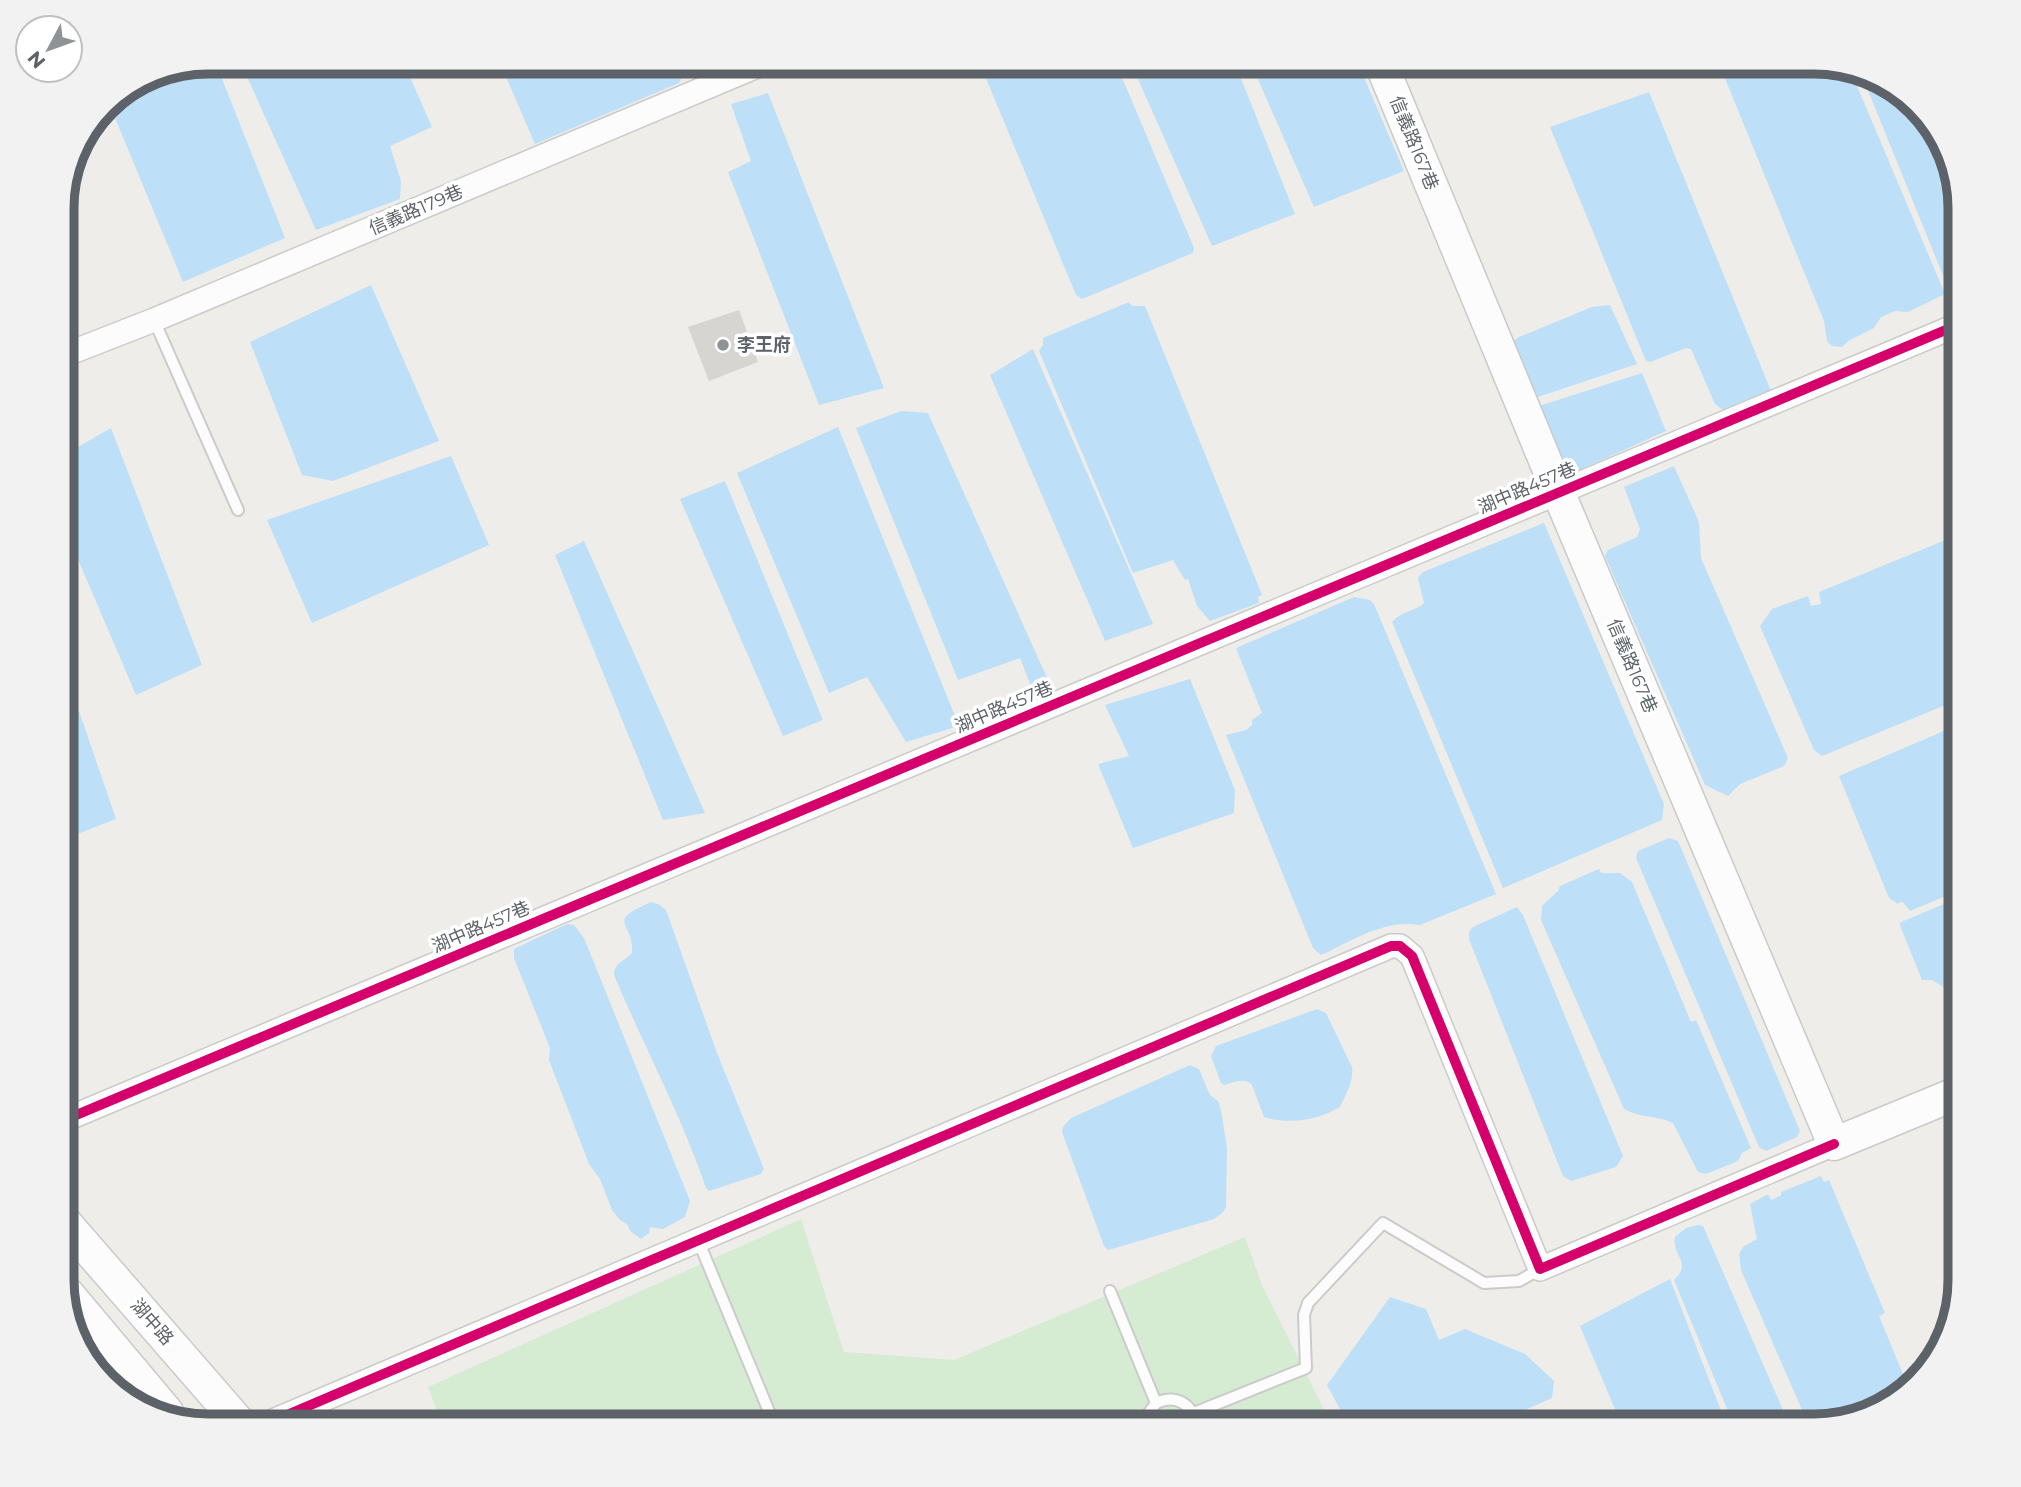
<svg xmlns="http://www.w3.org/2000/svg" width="2021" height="1487" font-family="Montserrat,'Noto Sans TC',sans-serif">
	<rect width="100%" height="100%" fill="#eeede9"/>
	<path fill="#d5ecd2" d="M801,1219l43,133 110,8 291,-123 17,48 70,141h-888l-2,-2 -14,-37z"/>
	<g fill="#bde0f8">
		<path d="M207,61h8l70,177 -102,44 -75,-181c26,-27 65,-33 99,-40z"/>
		<path d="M240,61h163l29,66 -42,19 11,35 -1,18 -84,31z"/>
		<path d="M499,61h191l-11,22 -144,61z"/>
		<path d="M988,61h127l79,187 -1,5 -111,46 -6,-4 -91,-219z"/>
		<path d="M1130,61h104l61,153 -83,32z"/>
		<path d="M1250,61h107l47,110 -90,36z"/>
		<path d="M1727,61h87l38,13 93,220 -37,18 -13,-1 -14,6 -7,11 -26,13 -6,6 -10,-1 -5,-5 -3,-20 -102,-250v-5z"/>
		<path d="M1863,78l39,13 42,51 16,65v94l-5,4z"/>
		<path d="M1649,92l122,299 -47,20 -9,-7 -24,-55 -5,-1 -36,14 -4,-1 -96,-234z"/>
		<path d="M768,93l116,295 -65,17 -91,-233 23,-11 -20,-57z"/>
		<path d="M371,285l68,156 -106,40 -31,-6 -52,-133z"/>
		<path d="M1129,302l3,4h13l117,289 -4,2 1,6 -49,18 -13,-15 -9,-27 -3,1 -12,-20 -40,13 -94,-222 4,-6v-7z"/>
		<path d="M1610,305l27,59 -102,34 -23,-56 7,-5 73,-30z"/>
		<path d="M1033,349l120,275 -48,17 -115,-266z"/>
		<path d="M1642,373l24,58 -95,43 -20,-32 -12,-36z"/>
		<path d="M901,411l27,2 124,276 -17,8 -15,-39 -62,22 -102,-252z"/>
		<path d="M838,427l121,299 -53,16 -39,-65 -38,16 -92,-220z"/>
		<path d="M111,428l91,237 -66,30 -74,-173v-66z"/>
		<path d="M1960,446v45l-15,-33 4,-7z"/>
		<path d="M451,456l38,89 -177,78 -45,-103z"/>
		<path d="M1674,466l25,56 2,36 87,200 -4,8 -44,18 -12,12 -23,-11 -100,-229 3,-6 29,-13 3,-8 -16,-42z"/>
		<path d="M725,481l98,239 -40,16 -103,-237z"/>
		<path d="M1544,523l120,281 -2,16 -159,68 -111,-266c11,-12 22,-10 32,-19l-6,-25 5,-6z"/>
		<path d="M1960,534v165l-138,57 -8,-6 -54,-124 12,-17 36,-13 3,10 10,-2 -2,-12z"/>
		<path d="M584,541l121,272 -42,7 -108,-265z"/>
		<path d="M1354,597l16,3 4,4 122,290 -76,31c-36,-6 -68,16 -99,30l-8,-7 -87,-213 20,-5 6,-5v-5l10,-7 -26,-65z"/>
		<path d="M1190,679l45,111 -1,23 -101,35 -35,-84 31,-8 -24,-51z"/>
		<path d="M79,711l37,108 -54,21v-124z"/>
		<path d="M1960,724v166l-50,21 -8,-10 -4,3 -9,-6 -50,-122z"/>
		<path d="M1669,838l9,3 122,290 -3,6 -31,14 -7,-4 -123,-289 2,-7z"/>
		<path d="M1599,869l2,4h19l12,9 59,140 5,-2 55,128 -9,5 -4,8 -32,13 -8,-2 -25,-49c-16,-8 -34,-5 -49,-14l-83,-189 1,-14 16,-15 2,-5z"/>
		<path d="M1960,897v88l-13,4 -15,-9h-10l-23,-57z"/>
		<path d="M651,902l7,2 8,6 51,143 47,116 -3,5 -52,17 -3,-3c-25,-74 -62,-141 -92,-213 0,-13 10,-13 18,-22 3,-32 -29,-30 19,-51z"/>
		<path d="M1517,907l6,8 100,241 -7,11 -45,14 -8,-5 -94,-237v-7l4,-5z"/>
		<path d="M567,924l7,1 10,13 106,263 -5,16 -22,12 -13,-2 -1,6 -8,6 -11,-8 -3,-7 -7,-4 -8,-10 -12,-31 -11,-15 -40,-104 1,-12 -36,-90v-9l4,-2z"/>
		<path d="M1317,1009l9,4 26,54c2,14 -6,27 -12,40 -21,13 -52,18 -76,10l-12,-32c-7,-8 -18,-3 -28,0l-3,-2 -10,-27 5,-10z"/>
		<path d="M1190,1065l9,4 11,26 8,6 3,9 6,38 -1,59 -4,6 -8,6 -106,31 -4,-4 -42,-114 1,-5 8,-9z"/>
		<path d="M1821,1176l3,6 5,-2 56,133 -6,3 29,70 -29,24 -70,16 -68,-156 -2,-16 4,-7 14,-8 -7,-35 18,-10 3,6 10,-5v-3z"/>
		<path d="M1698,1225l5,1 87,200h-56l-60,-146c19,-18 -2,-23 1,-43l11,-9z"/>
		<path d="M1670,1279l57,147h-105l-42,-100z"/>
		<path d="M1390,1297l36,12 13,31 26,-11 60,25 29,27 -2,17 -63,28h-140l-22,-41z"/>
		<path d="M1576,1413l5,13h-35z"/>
	</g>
	<path fill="#d6d5d2" d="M739,310l19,52 -49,19 -21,-54z"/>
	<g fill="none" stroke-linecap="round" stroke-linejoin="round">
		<g stroke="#cbcbcb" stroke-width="14">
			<g id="lane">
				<path d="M154,320l84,190"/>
				<path d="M698,1240l77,186"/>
				<path d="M1110,1291l46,112"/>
				<path d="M1194,1413l112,-45 -2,-53 4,-12 75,-80 101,60 35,-2 21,-12"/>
				<path d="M1146,1426v-9l10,-14c20,-9 38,1 39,23"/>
			</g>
		</g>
		<g stroke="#cbcbcb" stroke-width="26">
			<g id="street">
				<path d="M62,356l92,-36 615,-259"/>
				<path d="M62,1121l1898,-797"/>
				<path d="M261,1426l1130,-480h9l12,10 128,313 294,-125"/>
			</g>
		</g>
		<g stroke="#c9caca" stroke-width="35">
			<g id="secondary">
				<path d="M1380,61l179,433 275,650 126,-52"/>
				<path d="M62,1219l180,207"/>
				<path d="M62,1287l105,125"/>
			</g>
		</g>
		<use href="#lane" stroke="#fcfcfc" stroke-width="10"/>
		<use href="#street" stroke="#fcfcfc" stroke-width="23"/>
		<use href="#secondary" stroke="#fcfcfc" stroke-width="32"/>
		<g stroke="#fff" stroke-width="15">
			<g id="cycleway">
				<path d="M62,1121l1898,-797"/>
				<path d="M261,1426l1130,-480h9l12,10 128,313 294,-125"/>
			</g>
		</g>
		<use href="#cycleway" stroke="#d6006c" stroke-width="10"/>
	</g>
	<circle fill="#909395" stroke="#fff" stroke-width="2.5" cx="723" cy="345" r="7"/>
	<g text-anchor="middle" stroke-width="7" stroke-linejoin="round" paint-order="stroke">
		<g font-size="18" fill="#5d6268" stroke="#fff">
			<text transform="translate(1414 143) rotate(68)" y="6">信義路167巷</text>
			<text transform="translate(416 210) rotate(-23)" y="6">信義路179巷</text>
			<text transform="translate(1527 488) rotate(-23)" y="6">湖中路457巷</text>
			<text transform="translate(1632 666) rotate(67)" y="6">信義路167巷</text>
			<text transform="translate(1004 707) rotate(-23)" y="6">湖中路457巷</text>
			<text transform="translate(481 927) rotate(-23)" y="6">湖中路457巷</text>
			<text transform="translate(152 1322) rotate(49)" y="6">湖中路</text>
		</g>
		<g font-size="18" font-weight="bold" fill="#5d6268" stroke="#fff" text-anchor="start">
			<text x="737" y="351">李王府</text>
		</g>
	</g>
	<path d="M0 0H2021V1487H0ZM208 74H1814A134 134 0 0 1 1948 208V1280A134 134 0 0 1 1814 1414H208A134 134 0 0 1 74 1280V208A134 134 0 0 1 208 74Z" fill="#f2f2f3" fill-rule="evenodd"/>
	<path fill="none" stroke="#5d6268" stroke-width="9" d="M208 74H1814A134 134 0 0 1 1948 208V1280A134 134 0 0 1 1814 1414H208A134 134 0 0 1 74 1280V208A134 134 0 0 1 208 74Z"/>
	<g transform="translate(49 49) rotate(229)"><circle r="33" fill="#ffffff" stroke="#bec0c3" stroke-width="2"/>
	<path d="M0-5L12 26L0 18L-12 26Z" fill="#909395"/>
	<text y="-10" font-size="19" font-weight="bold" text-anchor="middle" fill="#5d6268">N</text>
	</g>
</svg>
